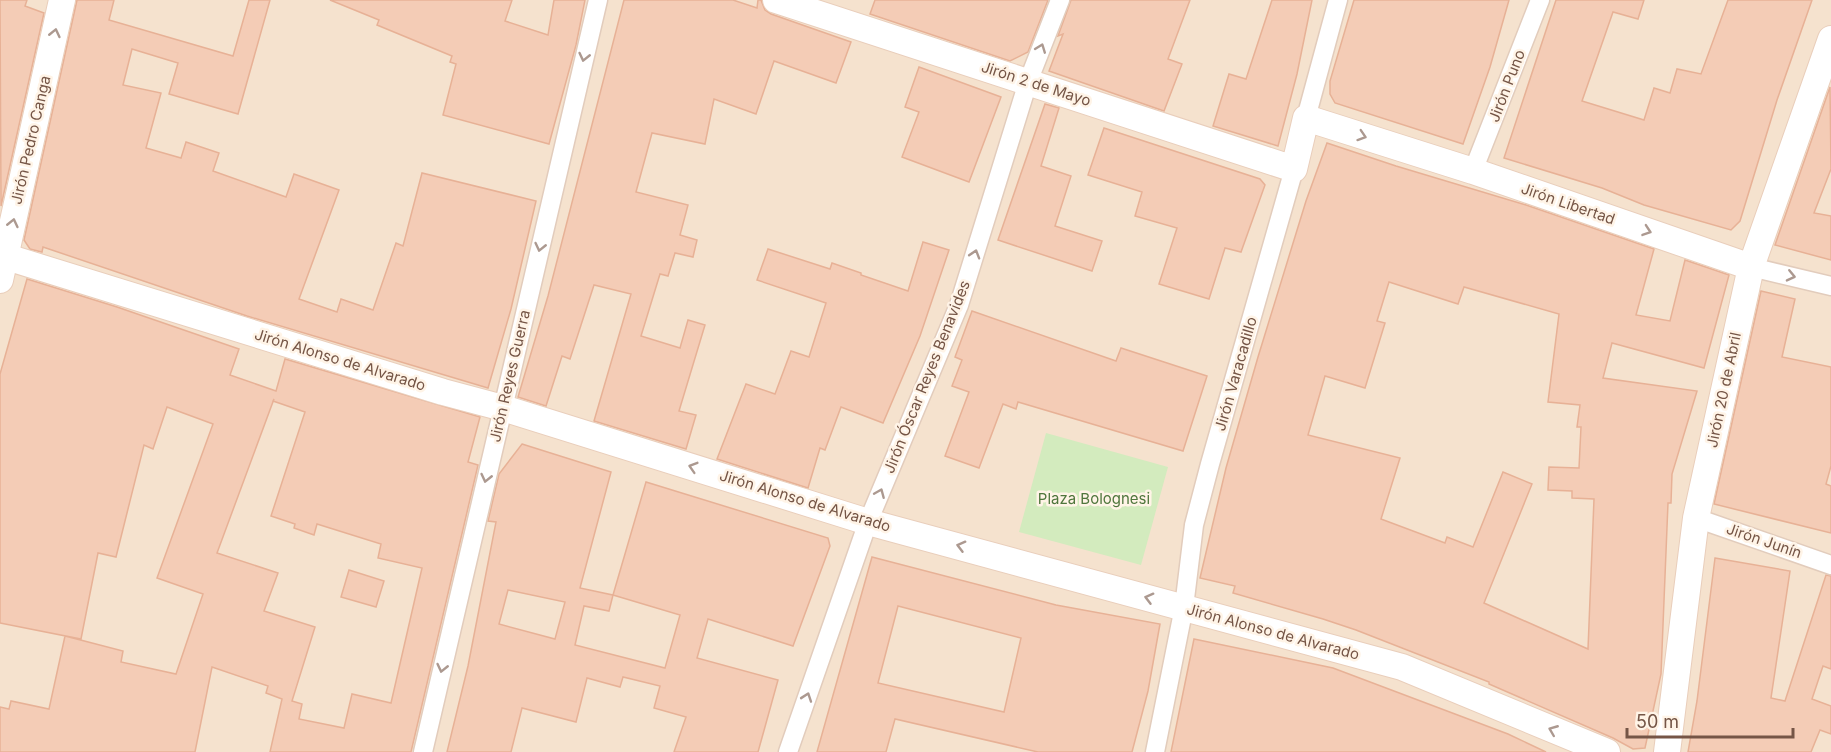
<svg xmlns="http://www.w3.org/2000/svg" width="1831" height="752" font-family="Inter,sans-serif">
	<rect width="100%" height="100%" fill="#fdf0e0"/>
	<rect fill="#f5e2ce" x="0" y="0" width="1831" height="752"/>
	<path fill="#d3ebbe" d="M1046,433l122,34 -27,98 -122,-33z"/>
	<g fill="#f4ccb6" stroke="#e7b196" stroke-width="1.5" fill-rule="evenodd">
		<path d="M0,0h27l-2,6 19,7 -43,193z"/>
		<path d="M77,0h37l-5,20 124,36 16,-56h21l-32,114 -69,-20 9,-31 -46,-14 -9,36 38,8 -15,55 35,10 5,-16 33,11 -6,18 73,26 8,-23 45,16 -40,109 38,13 4,-13 32,11 23,-67 7,3 19,-73 114,28 -25,108 -23,79 -241,-72 -204,-69 -1,5 -12,-3 -6,-9z"/>
		<path d="M330,0h182l-7,21 43,14 6,-35h31l-9,45 -27,99 -106,-29 13,-51 -6,-2 2,-6 -75,-31 2,-5z"/>
		<path d="M624,0h109l24,8 1,-8h3l4,10 6,4 80,28 -15,41 -62,-22 -18,53 -42,-15 -9,45 -53,-11 -16,59 52,13 -8,30 17,5 -4,17 -18,-4 -7,23 -8,-2 -19,62 39,12 8,-28 17,5 -26,86 17,4 -10,34 -92,-28 37,-127 -37,-9 -24,74 -8,-3 -16,50 -28,-9 30,-101z"/>
		<path d="M875,0h173l-20,52 -18,9 -140,-47z"/>
		<path d="M1071,0h119l-22,59 14,5 -18,47 -115,-40 14,-37 -5,2z"/>
		<path d="M1272,0h40l-15,74 -19,72 -65,-20 16,-52 17,5z"/>
		<path d="M1354,0h155l-19,67 -27,77 -128,-41 -5,-9v-13z"/>
		<path d="M1556,0h88l-6,19 -25,-7 -31,89 62,19 10,-32 16,5 7,-24 24,5 27,-74h84l-35,100 -37,121 -9,9 -87,-25 -42,-17 -98,-30z"/>
		<path d="M919,67l82,30 -32,85 -67,-25 17,-45 -14,-5z"/>
		<path d="M1830,87l1,82 -17,44 17,3v44l-56,-15z"/>
		<path d="M1045,104l14,4 -18,58 30,10 -16,50 47,15 -10,30 -94,-31z"/>
		<path d="M1104,128l156,51 5,6 -24,67 -16,-4 -16,51 -50,-15 18,-56 -42,-12 7,-24 -54,-17z"/>
		<path d="M1327,143l69,23 130,39 128,44 -18,66 34,6 15,-61 44,15 -25,93 -92,-25 -9,35 94,13 -25,83 -1,29h-3l-7,171 -16,74 -12,1 -20,-11 -124,-54v-2l-133,-52 -33,-11 -90,-26 2,-7 -35,-8 26,-110 32,-111 48,-156zM1389,282l69,22 6,-17 95,27 -11,88 32,3 -3,22h4l-2,41 -30,-1 -1,23 24,1v7l22,1 -6,150 -104,-46 48,-119 -29,-12 -30,75 -26,-10 -2,6 -64,-24 19,-61 -92,-23 17,-59 40,12 20,-65 -8,-2z"/>
		<path d="M923,242l26,8 -29,86 -37,87 -42,-16 -16,43 -5,-2 -12,40 -91,-29 29,-75 29,10 16,-43 18,6 17,-54 -69,-23 11,-31 62,20 2,-6 29,10v2l47,16z"/>
		<path d="M27,279l90,28 122,42 -9,26 46,16 9,-32 195,58 -12,45 10,3 -67,287h-141l12,-53 -16,-6 2,-7 -56,-19 -17,85h-195v-45l9,2 2,-8 38,8 16,-73 58,15 -2,11 55,12 27,-80 -46,-16 56,-154 -46,-17 -14,42 -9,-4 -28,112 -18,-4 -17,86 -81,-16v-249zM274,399l-1,2 32,11 -34,104 24,8 -1,4 20,7 3,-11 64,20 -3,14 44,10 -31,135 -39,-9 -8,34 -45,-9 3,-15 -10,-3 23,-74 -51,-16 14,-38 -61,-20z"/>
		<path d="M1761,291l34,8 -13,58 49,10v99l-5,18 5,2v47l-117,-29z"/>
		<path d="M972,311l144,50 5,-13 86,28 -24,75 -165,-49 -2,7 -13,-5 -24,64 -34,-12 24,-64 -17,-6 10,-26 -7,-3z"/>
		<path d="M522,444l89,28 -31,116 33,7 33,-113 182,56 2,8 -37,100 -85,-27 -11,39 81,22 -20,72h-84l12,-35 -32,-9 6,-22 -37,-9 -3,10 -33,-9 -11,44 -54,-14 -11,44h-64l21,-86 28,-144 -8,-1 11,-47zM508,590l57,12 -10,37 -56,-15zM613,595l67,20 -15,53 -90,-23 9,-39 25,5z"/>
		<path d="M872,557l184,48 104,19 -12,67 -16,61h-94l-143,-33 -9,33h-69zM898,606l123,32 -17,74 -126,-29z"/>
		<path d="M1715,558l75,13 -19,127 14,3 41,-126 5,1v93l-8,-3 -11,33 19,7v28l-11,-4 -9,22h-123l9,-51z"/>
		<path d="M349,570l35,11 -8,26 -35,-10z"/>
		<path d="M1194,639l139,29 175,66 38,18h-375z"/>
	</g>
	<g fill="none" stroke-linecap="round" stroke-linejoin="round">
		<g stroke="#e2ccbc" stroke-width="21">
			<g id="street">
				<path d="M1306,118l32,-118"/>
				<path d="M1473,171l67,-171"/>
				<path d="M1751,267l80,19"/>
				<path d="M1696,518l135,47"/>
				<path d="M423,752l175,-752"/>
				<path d="M788,752l80,-230 91,-217 69,-223 32,-82"/>
				<path d="M1155,752l29,-145 10,-82 16,-61 84,-295"/>
			</g>
		</g>
		<g stroke="#e9cebb" stroke-width="28">
			<g id="secondary">
				<path d="M776,0l518,169 12,-51 167,53 278,96"/>
				<path d="M0,255l443,137 60,16 365,114 534,145 205,85"/>
				<path d="M0,280l62,-280"/>
				<path d="M1667,752l29,-234 55,-251 80,-228"/>
			</g>
		</g>
		<use href="#street" stroke="#fff" stroke-width="18"/>
		<use href="#secondary" stroke="#fff" stroke-width="26"/>
	</g>
	<defs><path id="oneway-chevron" d="M-2-3.5L2.5 0L-2 3.5" fill="none" stroke-width="1.6" stroke-linecap="round" stroke-linejoin="round" transform="scale(1.5)"/></defs>
	<g stroke="#ac9990">
		<use href="#oneway-chevron" transform="translate(55 33) rotate(-77)"/>
		<use href="#oneway-chevron" transform="translate(1041 48) rotate(-69)"/>
		<use href="#oneway-chevron" transform="translate(584 57) rotate(103)"/>
		<use href="#oneway-chevron" transform="translate(1362 136) rotate(18)"/>
		<use href="#oneway-chevron" transform="translate(13 223) rotate(-77)"/>
		<use href="#oneway-chevron" transform="translate(1647 231) rotate(19)"/>
		<use href="#oneway-chevron" transform="translate(540 247) rotate(103)"/>
		<use href="#oneway-chevron" transform="translate(975 254) rotate(-73)"/>
		<use href="#oneway-chevron" transform="translate(1791 276) rotate(13)"/>
		<use href="#oneway-chevron" transform="translate(693 467) rotate(-163)"/>
		<use href="#oneway-chevron" transform="translate(486 478) rotate(103)"/>
		<use href="#oneway-chevron" transform="translate(880 493) rotate(-67)"/>
		<use href="#oneway-chevron" transform="translate(961 546) rotate(-165)"/>
		<use href="#oneway-chevron" transform="translate(1149 598) rotate(-165)"/>
		<use href="#oneway-chevron" transform="translate(442 668) rotate(103)"/>
		<use href="#oneway-chevron" transform="translate(807 697) rotate(-71)"/>
		<use href="#oneway-chevron" transform="translate(1553 730) rotate(-158)"/>
	</g>
	<g text-anchor="middle" stroke-width="5" stroke-linejoin="round" paint-order="stroke">
		<g font-size="15" fill="#755546" stroke="#fff4e7">
			<text transform="translate(1036 84) rotate(18)" y="5">Jirón 2 de Mayo</text>
			<text transform="translate(1507 86) rotate(-69)" y="5">Jirón Puno</text>
			<text transform="translate(31 140) rotate(-77)" y="5">Jirón Pedro Canga</text>
			<text transform="translate(1568 204) rotate(19)" y="5">Jirón Libertad</text>
			<text transform="translate(340 360) rotate(17)" y="5">Jirón Alonso de Alvarado</text>
			<text transform="translate(1236 374) rotate(-74)" y="5">Jirón Varacadillo</text>
			<text transform="translate(510 376) rotate(-77)" y="5">Jirón Reyes Guerra</text>
			<text transform="translate(927 377) rotate(-68)" y="5">Jirón Óscar Reyes Benavides</text>
			<text transform="translate(1724 390) rotate(-78)" y="5">Jirón 20 de Abril</text>
			<text transform="translate(805 501) rotate(17)" y="5">Jirón Alonso de Alvarado</text>
			<text transform="translate(1764 541) rotate(19)" y="5">Jirón Junín</text>
			<text transform="translate(1273 632) rotate(15)" y="5">Jirón Alonso de Alvarado</text>
		</g>
		<g font-size="15" fill="#4f763c" stroke="#fff4e7">
			<text x="1094" y="504">Plaza Bolognesi</text>
		</g>
	</g>
	<path d="M1627 728v9h166v-9" fill="none" stroke="#755546" stroke-width="3"/>
	<text x="1636" y="728" font-size="18" fill="#755546" stroke="#fff4e7" stroke-width="4.5" paint-order="stroke">50 m</text>
</svg>
